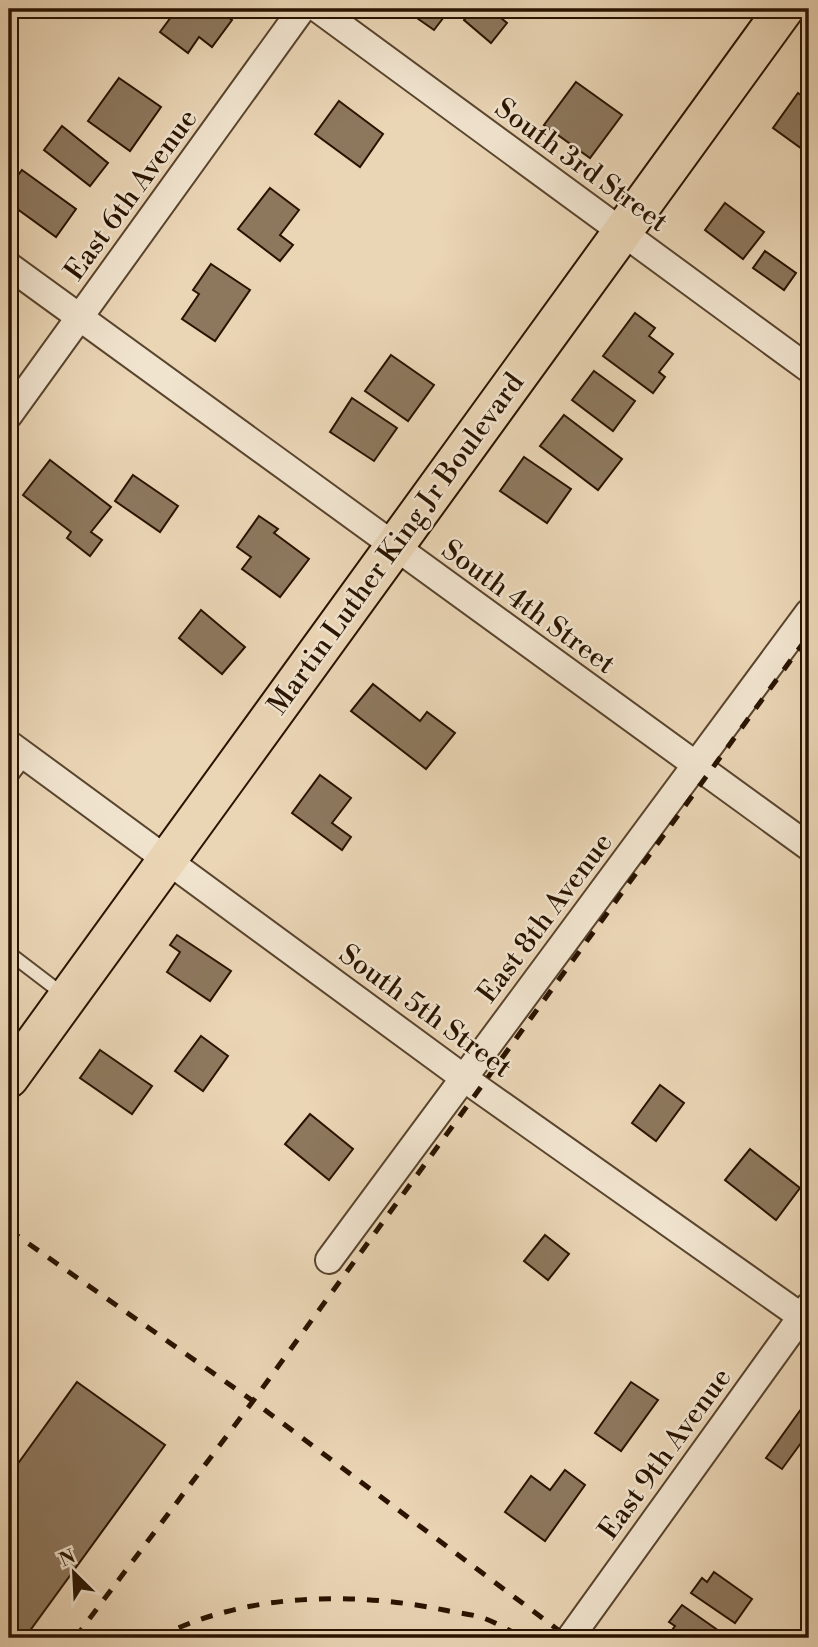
<svg xmlns="http://www.w3.org/2000/svg" width="818" height="1647" font-family="'Libre Bodoni',serif">
	<rect width="100%" height="100%" fill="#ead5b5"/>
	<filter id="stains"><feTurbulence type="fractalNoise" baseFrequency=".00286" numOctaves="4"/><feColorMatrix values="0 0 0 0 .2 0 0 0 0 .09 0 0 0 0 .02 0 0 0 .5 -.17"/></filter>
	<radialGradient id="worn" r=".72"><stop offset=".6" stop-color="#630" stop-opacity="0"/><stop offset="1" stop-color="#630" stop-opacity=".3"/></radialGradient>
	<g fill="#8d785e" stroke="#291300" stroke-width="2">
		<path d="M177,9h39l16,11 -20,27 -13,-10 -11,16 -28,-21z"/>
		<path d="M404,9h46l-16,21z"/>
		<path d="M473,9h17l17,14 -16,20 -27,-23z"/>
		<path d="M119,78l42,29 -31,44 -42,-30z"/>
		<path d="M576,82l46,33 -32,43 -46,-33z"/>
		<path d="M798,93l11,8v53l-36,-26z"/>
		<path d="M339,101l44,33 -23,33 -45,-33z"/>
		<path d="M62,126l46,37 -18,23 -46,-36z"/>
		<path d="M22,170l54,39 -20,28 -47,-34v-16z"/>
		<path d="M270,188l29,22 -19,25 13,10 -13,16 -42,-32z"/>
		<path d="M725,203l39,29 -21,27 -38,-29z"/>
		<path d="M765,251l31,22 -12,17 -31,-22z"/>
		<path d="M211,264l39,26 -35,51 -33,-22 17,-25 -6,-4z"/>
		<path d="M635,313l20,15 -6,8 24,18 -14,18 6,5 -12,16 -50,-37z"/>
		<path d="M391,355l43,30 -26,36 -43,-30z"/>
		<path d="M594,371l41,30 -22,30 -41,-31z"/>
		<path d="M352,398l45,30 -23,33 -44,-29z"/>
		<path d="M564,415l58,44 -24,31 -58,-44z"/>
		<path d="M524,457l47,32 -24,34 -47,-32z"/>
		<path d="M50,460l61,47 -20,25 11,8 -12,16 -23,-18 4,-6 -48,-37z"/>
		<path d="M133,475l45,31 -18,26 -45,-31z"/>
		<path d="M259,516l19,13 -4,4 35,26 -29,38 -38,-28 9,-12 -14,-10z"/>
		<path d="M201,610l44,37 -23,27 -43,-36z"/>
		<path d="M373,684l47,37 7,-9 28,21 -29,36 -75,-58z"/>
		<path d="M320,775l31,23 -19,25 19,14 -9,13 -50,-37z"/>
		<path d="M177,935l54,36 -21,30 -43,-29 13,-20 -10,-7z"/>
		<path d="M201,1036l27,20 -25,35 -28,-20z"/>
		<path d="M100,1050l52,36 -20,28 -52,-36z"/>
		<path d="M660,1085l24,18 -28,38 -24,-18z"/>
		<path d="M310,1114l43,35 -24,31 -44,-36z"/>
		<path d="M750,1149l50,39 -24,32 -51,-40z"/>
		<path d="M545,1235l24,19 -21,26 -24,-19z"/>
		<path d="M77,1382l88,63 -139,191 -17,-12v-148z"/>
		<path d="M631,1382l27,18 -37,51 -26,-18z"/>
		<path d="M809,1398v34l-27,37 -16,-11z"/>
		<path d="M565,1470l20,15 -40,56 -40,-29 26,-36 19,14z"/>
		<path d="M714,1572l38,27 -17,24 -44,-30 11,-15 5,4z"/>
		<path d="M682,1605l47,33h-59l-3,-1 8,-11 -6,-4z"/>
	</g>
	<g fill="none" stroke-linecap="round" stroke-linejoin="round">
		<g stroke="#59442d" stroke-width="16">
			<g id="service">
				<path d="M9,779l17,-22"/>
				<path d="M9,953l55,42"/>
			</g>
		</g>
		<g stroke="#59442d" stroke-width="30">
			<g id="minor">
				<path d="M318,9l491,360"/>
				<path d="M9,266l800,581"/>
				<path d="M9,415l293,-406"/>
				<path d="M9,744l470,345 330,233"/>
				<path d="M329,1260l480,-648"/>
				<path d="M570,1638l239,-332"/>
			</g>
		</g>
		<g stroke="#291300" stroke-width="42">
			<path id="primary" d="M9,1078l775,-1069"/>
		</g>
		<use href="#service" stroke="#f1e4cf" stroke-width="12"/>
		<use href="#minor" stroke="#f1e4cf" stroke-width="26"/>
		<use href="#primary" stroke="#ead5b5" stroke-width="38"/>
		<g stroke="#291300" stroke-width="5" stroke-dasharray="12 12" stroke-linecap="butt">
			<path d="M9,1230l244,171 316,237"/>
			<path d="M75,1638l178,-237 556,-766"/>
			<path d="M157,1638c86,-45 194,-47 287,-28 13,3 29,4 42,9 13,5 25,13 38,19"/>
		</g>
	</g>
	<g text-anchor="middle" stroke-width="5" stroke-linejoin="round" paint-order="stroke">
		<g font-size="28" fill="#291300" stroke="#f1e4cf">
			<text transform="translate(582 164) rotate(36)" y="10">South 3rd Street</text>
			<text transform="translate(130 194) rotate(-54)" y="10">East 6th Avenue</text>
			<text transform="translate(395 543) rotate(-54)" y="10">Martin Luther King Jr Boulevard</text>
			<text transform="translate(529 606) rotate(36)" y="10">South 4th Street</text>
			<text transform="translate(544 917) rotate(-53)" y="10">East 8th Avenue</text>
			<text transform="translate(426 1010) rotate(36)" y="10">South 5th Street</text>
			<text transform="translate(664 1453) rotate(-54)" y="10">East 9th Avenue</text>
		</g>
	</g>
	<rect width="818" height="1647" fill="none" stroke="#ead5b5" stroke-width="35"/>
	<rect x="10" y="10" width="797" height="1626" fill="none" stroke="#291300" stroke-width="3.5"/>
	<rect x="18" y="18" width="783" height="1612" fill="none" stroke="#291300" stroke-width="2"/>
	<g transform="translate(74 1573) rotate(336)" stroke="#f1e4cf" stroke-width="5" paint-order="stroke">
	<path d="M0-5L12 26L0 18L-12 26Z" fill="#291300"/>
	<text y="-10" font-size="19" font-weight="bold" text-anchor="middle" fill="#291300">N</text>
	</g>
	<rect width="100%" height="100%" filter="url(#stains)"/>
	<rect width="100%" height="100%" fill="url(#worn)"/>
</svg>
